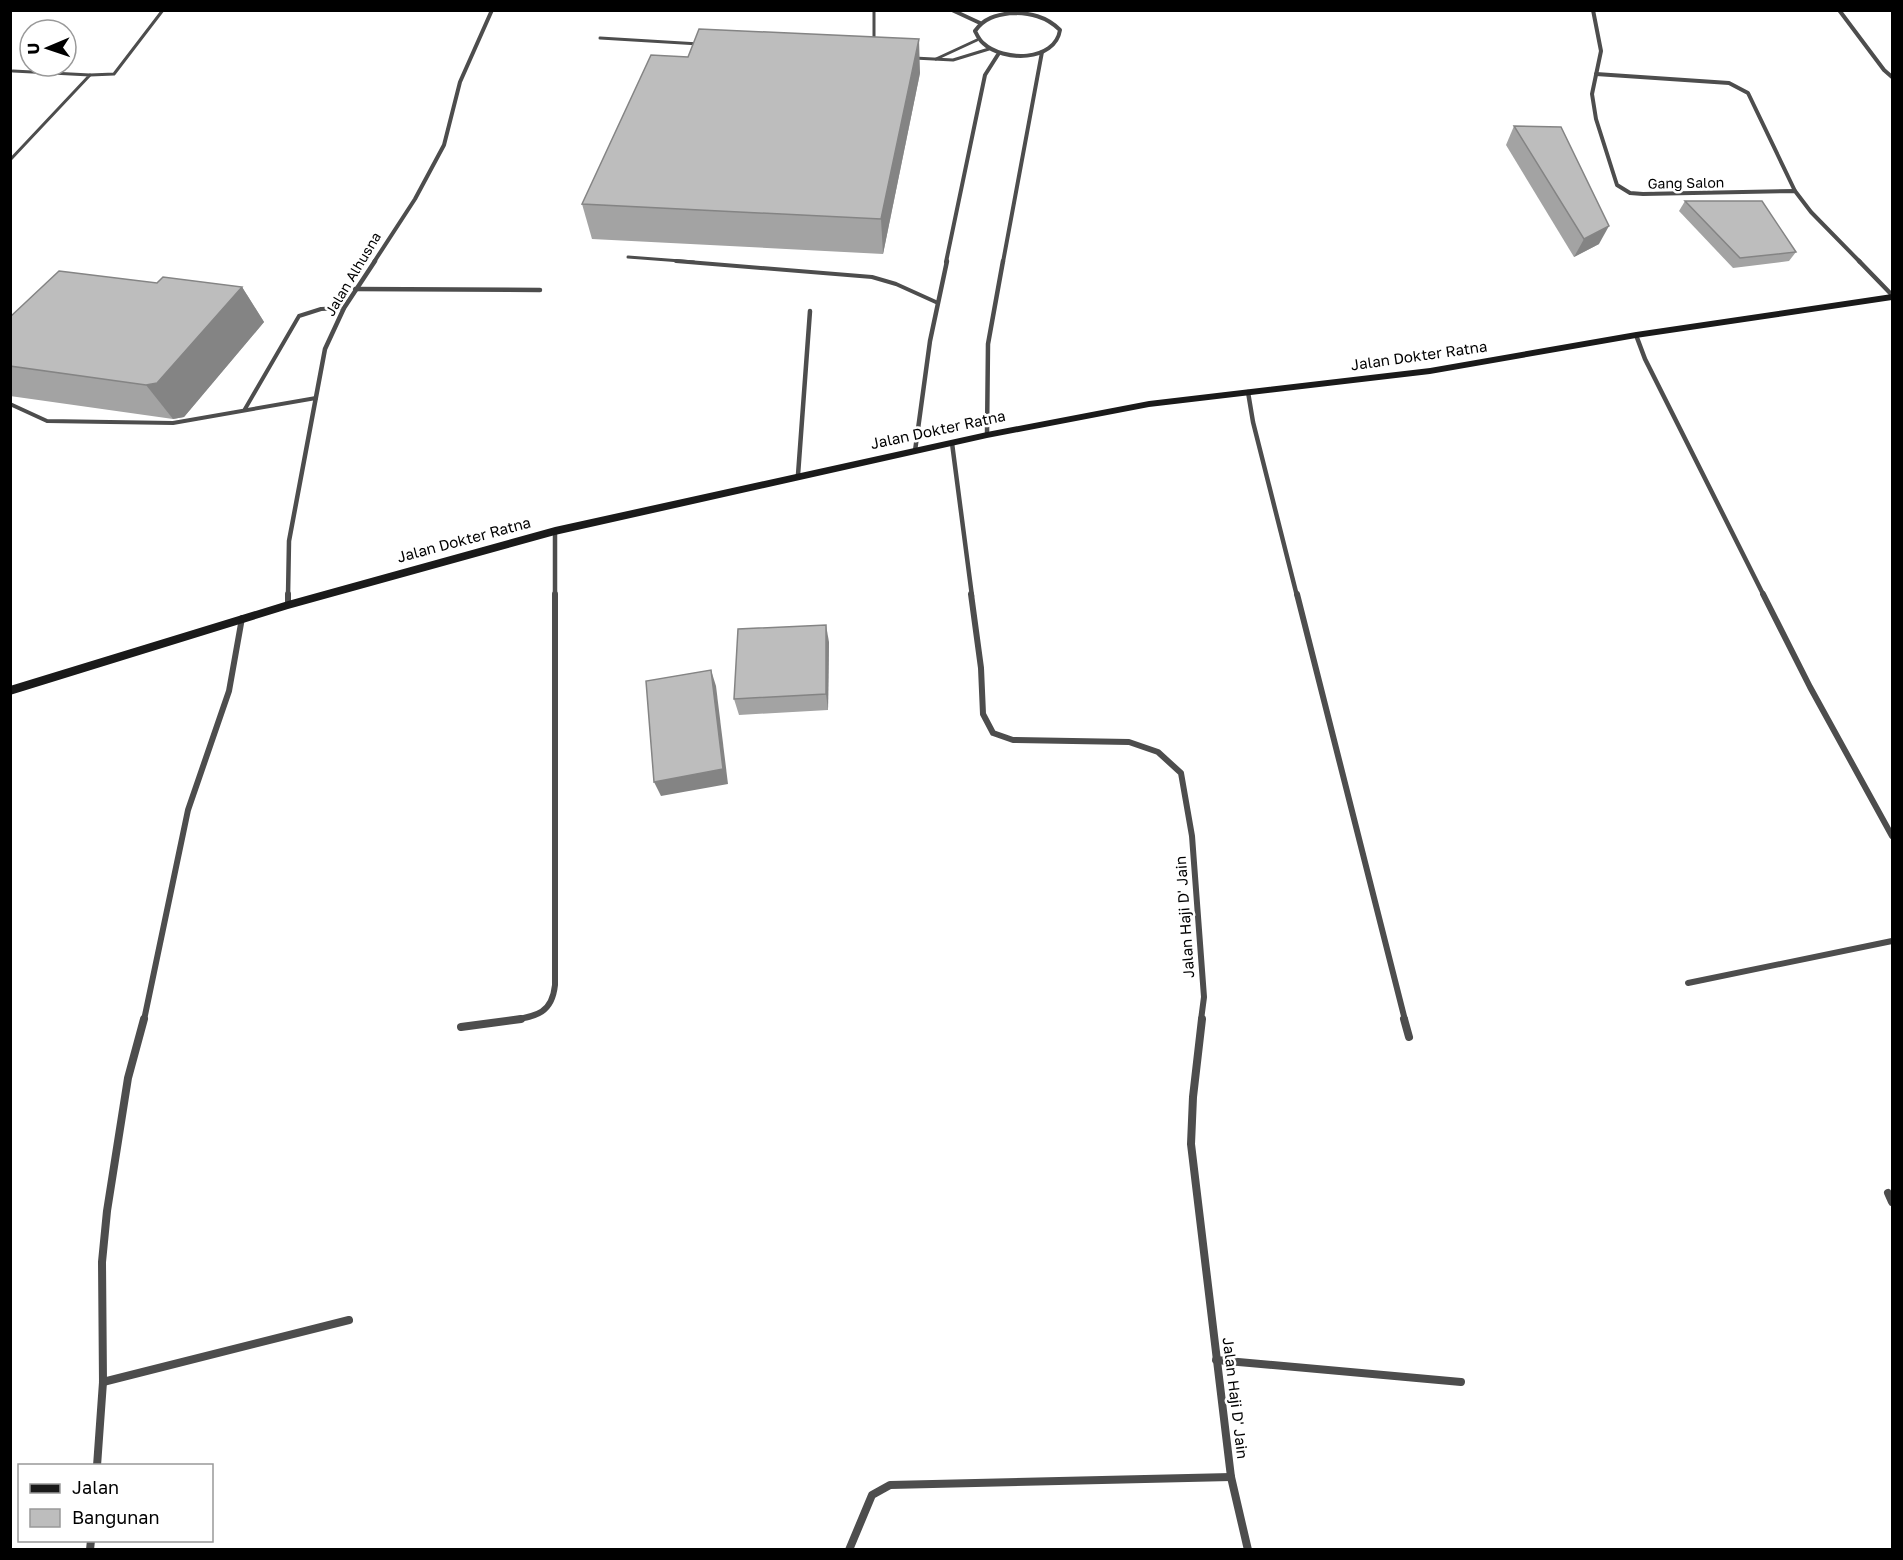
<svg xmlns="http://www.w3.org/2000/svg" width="1903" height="1560" font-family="'Golos Text',sans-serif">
	<rect width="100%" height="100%" fill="#fff"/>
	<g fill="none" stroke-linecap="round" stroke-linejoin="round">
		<g stroke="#4d4d4d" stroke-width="3">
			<path d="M874,10v32"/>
			<path d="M600,38l99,6"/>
			<path d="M914,58l39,2 36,-11"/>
			<path d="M936,59l41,-19"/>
			<path d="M90,75l24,-1 49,-64"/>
			<path d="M10,160l80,-85 -77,-4"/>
			<path d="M628,257l66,5"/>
		</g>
		<g stroke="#4d4d4d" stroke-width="4">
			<path d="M676,261l196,16 24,7 42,19"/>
			<path d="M10,404l37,17 126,2 143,-25"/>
			<path d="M245,409l54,-93 22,-7 23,-1"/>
		</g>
		<g stroke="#4d4d4d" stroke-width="4">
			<path d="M952,10l28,13"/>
			<path d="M1593,10l8,41 -9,43 4,25 21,66 13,8 13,1 152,-3 16,21 49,50"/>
			<path d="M1839,10l45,60 8,7"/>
			<path d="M1011,13c19,0 35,3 49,17 -5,32 -57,32 -77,13 -4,-3 -6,-8 -8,-12 9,-13 21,-16 36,-18z"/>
			<path d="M1596,74l133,9 19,10 47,98"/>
			<path d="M374,262l41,-63 29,-54 16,-63 32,-72"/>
			<path d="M946,262l39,-187 14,-22"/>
			<path d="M1003,262l39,-210"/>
		</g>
		<g stroke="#4d4d4d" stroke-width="4.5">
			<path d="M1859,261l33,34"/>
			<path d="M355,289l185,1"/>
			<path d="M1636,335l9,24 119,237"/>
			<path d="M1248,392l5,30 44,174"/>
			<path d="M987,435l1,-91 15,-83"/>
			<path d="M952,443l20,153"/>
			<path d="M915,451l15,-110 17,-80"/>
			<path d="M798,475l12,-164"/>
			<path d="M555,531v65"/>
			<path d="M288,596l1,-55 36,-192 19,-41 31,-47"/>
		</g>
		<g stroke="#4d4d4d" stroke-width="6">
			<path d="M971,594l10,74 2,46 10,19 20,7 116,2 29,10 23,21 11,63 12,161 -3,23"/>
			<path d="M1297,594l108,426"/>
			<path d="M1763,594l47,93 82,149"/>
			<path d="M288,605v-11"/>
			<path d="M1688,983l204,-42"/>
			<path d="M144,1020l44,-210 41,-119 13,-73"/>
			<path d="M513,1020c24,-4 39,-7 42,-35v-391"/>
		</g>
		<g stroke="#4d4d4d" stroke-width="8">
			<path d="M1202,1019l-9,78 -2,47 40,333 17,73"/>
			<path d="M1404,1019l5,18"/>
			<path d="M461,1027l60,-8"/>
			<path d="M1888,1193l4,9"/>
			<path d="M1216,1360l245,22"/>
			<path d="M103,1382l246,-62"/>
			<path d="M97,1466l6,-84 -1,-120 5,-51 21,-133 16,-59"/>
			<path d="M90,1550l1,-10"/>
			<path d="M849,1550l23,-55 18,-10 341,-8"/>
		</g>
		<path fill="#1a1a1a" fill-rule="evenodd" d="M1892,294v6l-256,38 -206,36 -281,33 -162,31 -432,97 -267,74 -278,86v-9l278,-85 267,-74 432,-95 162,-31 281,-33 206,-36z"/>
	</g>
	<g fill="#a3a3a3">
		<path d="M920,73l-37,181 -291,-15 -10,-35z"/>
		<path d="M1514,126l85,118 -25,13 -68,-112z"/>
		<path d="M1685,201l111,51 -7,9 -56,7 -54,-57z"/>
		<path d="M157,283l85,4 22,35 -80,95 -11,2 -163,-23v-79z"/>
		<path d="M829,642l-1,68 -89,5 -5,-16z"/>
	</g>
	<g fill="#848484">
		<path d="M919,39l1,34 -37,181 -2,-35z"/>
		<path d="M1609,226l-10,18 -25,13 10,-18z"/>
		<path d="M242,287l22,35 -80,95 -11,2 -27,-34z"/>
		<path d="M826,625l3,17 -1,68 -2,-16z"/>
		<path d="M711,670l5,16 12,98 -67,12 -7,-14z"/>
	</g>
	<g fill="#bdbdbd" stroke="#848484" stroke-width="1.5">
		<path d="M699,29l220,10 -38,180 -299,-15 69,-149 37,2z"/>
		<path d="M1514,126l47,1 48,99 -25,13z"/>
		<path d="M1685,201h77l34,51 -56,6z"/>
		<path d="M59,271l98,12 6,-6 79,10 -85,96 -11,2 -136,-19v-49z"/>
		<path d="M826,625v69l-92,5 4,-70z"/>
		<path d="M711,670l12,99 -69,13 -8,-101z"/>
	</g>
	<g text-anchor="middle" stroke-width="5" stroke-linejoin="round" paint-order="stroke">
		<g font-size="14" fill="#000" stroke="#fff">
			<text transform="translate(1686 183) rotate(-1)" y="5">Gang Salon</text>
			<text transform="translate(353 274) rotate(-59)" y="5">Jalan Alhusna</text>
		</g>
		<g font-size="15" fill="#000" stroke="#fff">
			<text transform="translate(1419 356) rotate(-8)" y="5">Jalan Dokter Ratna</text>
			<text transform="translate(938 430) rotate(-12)" y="5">Jalan Dokter Ratna</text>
			<text transform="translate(464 540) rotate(-15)" y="5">Jalan Dokter Ratna</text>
			<text transform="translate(1185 917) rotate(-94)" y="5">Jalan Haji D' Jain</text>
			<text transform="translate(1235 1398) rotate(83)" y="5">Jalan Haji D' Jain</text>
		</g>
	</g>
	<rect width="1903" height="1560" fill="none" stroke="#000000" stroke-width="24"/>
	<rect x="18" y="1464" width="195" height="78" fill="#ffffff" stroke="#999999" stroke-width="1.5"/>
	<rect x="30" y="1484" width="30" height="9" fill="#1a1a1a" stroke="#999999" stroke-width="1.5"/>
	<text x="72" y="1494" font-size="18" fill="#000000">Jalan</text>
	<rect x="30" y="1509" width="30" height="18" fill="#bdbdbd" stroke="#999999" stroke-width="1.5"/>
	<text x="72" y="1524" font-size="18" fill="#000000">Bangunan</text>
	<g transform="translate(48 48) rotate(268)"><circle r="28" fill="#ffffff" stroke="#999999" stroke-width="1.5"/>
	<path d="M0-4.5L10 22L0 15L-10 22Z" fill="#000000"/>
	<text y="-9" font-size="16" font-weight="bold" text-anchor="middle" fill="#000000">U</text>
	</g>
</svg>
